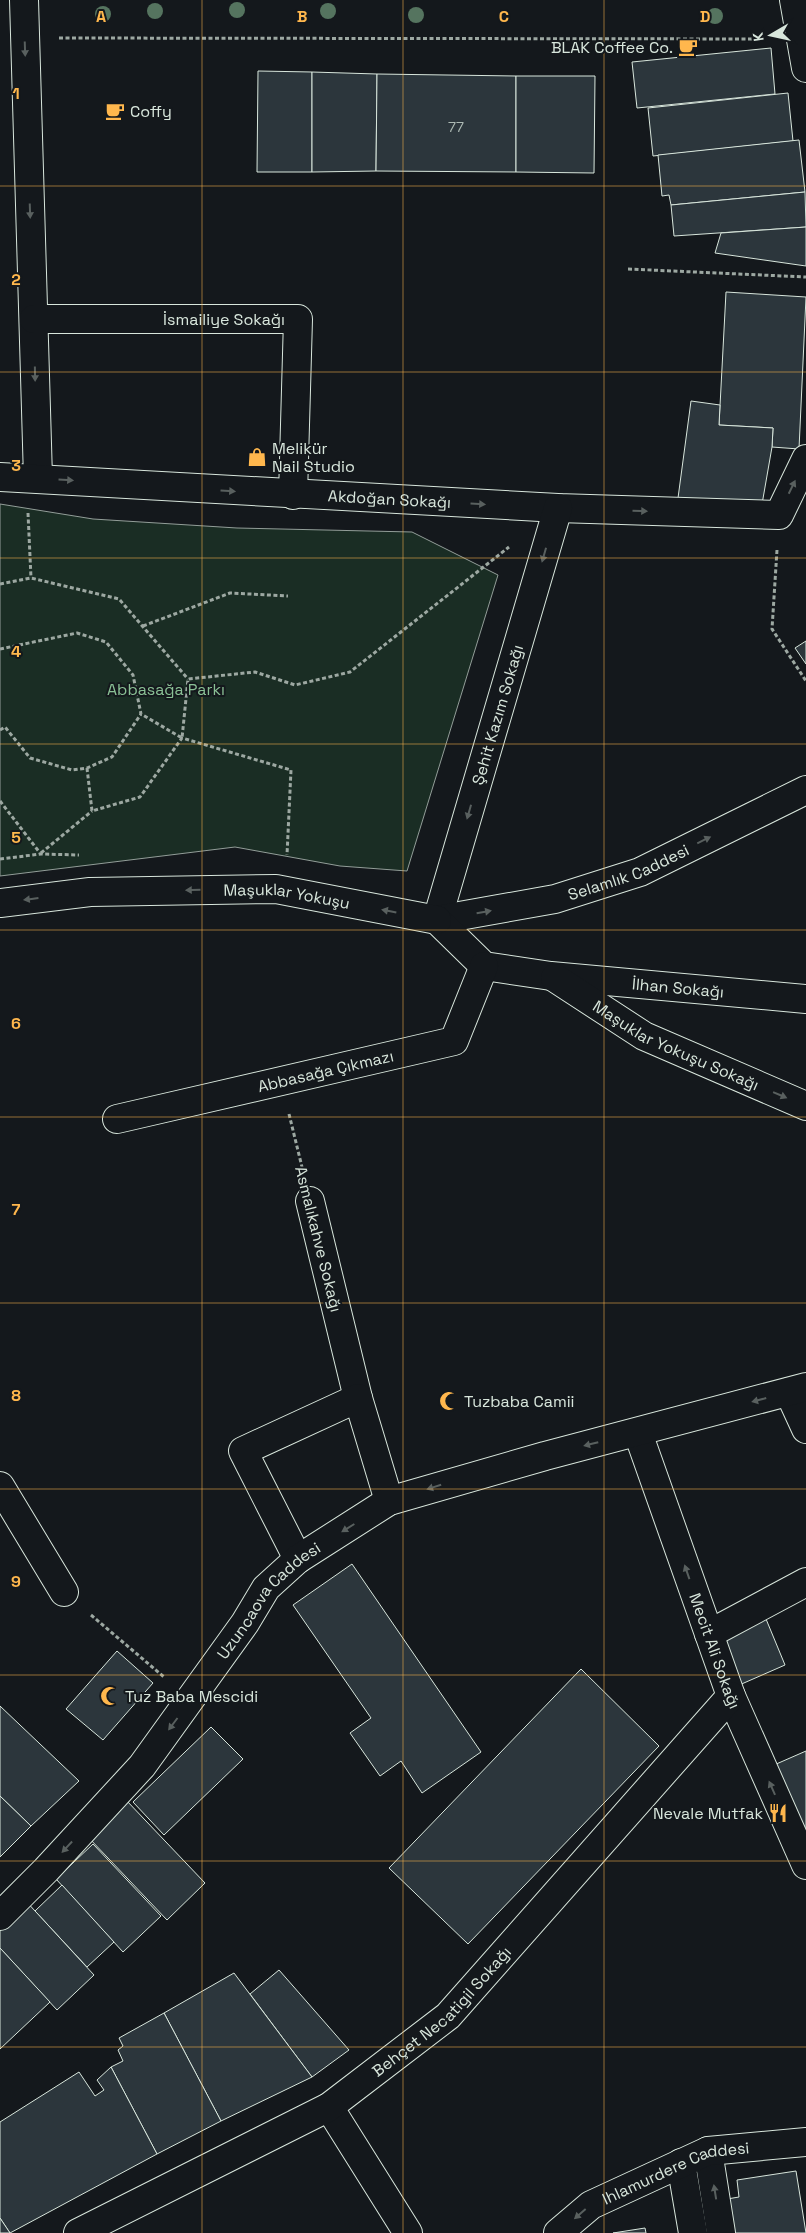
<svg xmlns="http://www.w3.org/2000/svg" width="806" height="2233" font-family="'Space Grotesk',sans-serif">
	<rect width="100%" height="100%" fill="#14181c"/>
	<path fill="#1a2d24" stroke="#939e99" d="M0,504l93,15 144,9 175,4 86,43 -91,296 -67,-5 -105,-19 -235,29z"/>
	<g fill="#2c363c" stroke="#d8e6dc">
		<path d="M771,48l4,46 -138,14 -5,-46z"/>
		<path d="M258,71l54,1v100h-55z"/>
		<path d="M312,72l65,2 -1,97 -64,1z"/>
		<path d="M377,74l139,2v96l-140,-1z"/>
		<path d="M516,76h79l-1,97 -78,-1z"/>
		<path d="M788,93l5,48 -140,15 -5,-48z"/>
		<path d="M799,140l6,52 -134,13 -2,-10 -7,1 -4,-41z"/>
		<path d="M805,192l1,35 -132,9 -3,-31z"/>
		<path d="M806,227v39l-91,-13 6,-20z"/>
		<path d="M726,292l80,5 -7,152 -27,-2 1,-19 -54,-3z"/>
		<path d="M691,401l29,4 -1,20 54,3 -1,19 -11,63 -83,-12z"/>
		<path d="M806,641v23l-11,-16z"/>
		<path d="M352,1564l129,188 -59,41 -21,-32 -21,15 -30,-43 21,-15 -78,-113z"/>
		<path d="M766,1619l19,46 -48,21 -20,-46z"/>
		<path d="M117,1651l36,32 -50,57 -37,-31z"/>
		<path d="M581,1669l78,77 -191,198 -79,-76z"/>
		<path d="M0,1706l79,75 -48,45 -31,-30z"/>
		<path d="M211,1727l32,32 -79,76 -31,-33z"/>
		<path d="M806,1751v89l-32,-75z"/>
		<path d="M0,1796l31,30 -31,31z"/>
		<path d="M126,1800l79,83 -38,37 -79,-83z"/>
		<path d="M93,1844l68,72 -38,36 -67,-73z"/>
		<path d="M62,1885l52,57 -27,25 -52,-56z"/>
		<path d="M24,1899l70,76 -37,35 -57,-62v-26z"/>
		<path d="M0,1948l50,54 -50,47z"/>
		<path d="M279,1970l70,80 -37,27 -62,-83z"/>
		<path d="M234,1973l78,104 -91,44 -57,-108z"/>
		<path d="M164,2013l57,108 -64,33 -46,-87 12,-6 -5,-11 5,-4 -4,-8z"/>
		<path d="M111,2067l46,87 -147,79 -10,-15v-96l79,-50 16,24 9,-6 -7,-10z"/>
		<path d="M796,2171l10,62h-74l-5,-34 12,-2 -2,-17z"/>
		<path d="M0,2218l10,15h-10z"/>
		<path d="M645,2228l1,5h-33z"/>
	</g>
	<g fill="none" stroke-linecap="round" stroke-linejoin="round">
		<g stroke="#d8e6dc" stroke-width="30">
			<g id="minor">
				<path d="M24,0l14,478"/>
				<path d="M794,0l12,68"/>
				<path id="s1" d="M34,319h264l-5,176"/>
				<path id="s2" d="M0,477l558,31 221,7 27,-56"/>
				<path id="s3" d="M437,920l121,-412"/>
				<path id="s4" d="M437,920l118,-21 85,-27 166,-82"/>
				<path id="s5" d="M437,920l47,46 67,10 255,23"/>
				<path id="s6" d="M555,978l89,58 162,70"/>
				<path id="s7" d="M117,1119l337,-78 30,-75"/>
				<path d="M310,1201l48,197"/>
				<path d="M789,1392l17,37"/>
				<path id="s8" d="M638,1433l93,263 75,169"/>
				<path d="M0,1486l64,106"/>
				<path d="M298,1559l-55,-108 115,-53 31,103"/>
				<path d="M709,1634l97,-52"/>
				<path id="s9" d="M0,1916l46,-46 96,-104 103,-143 21,-35 32,-29 91,-58 156,-45 261,-69"/>
				<path d="M329,2107l79,126"/>
				<path d="M708,2151l13,82"/>
				<path d="M681,2163l12,70"/>
				<path id="s10" d="M78,2233l251,-126 119,-91 283,-320"/>
			</g>
		</g>
		<g stroke="#d8e6dc" stroke-width="30">
			<g id="tertiary">
				<path id="s11" d="M0,903l90,-11 186,-3 161,31"/>
				<path id="s12" d="M558,2233l33,-28 117,-54 98,-9"/>
			</g>
		</g>
		<g stroke="#9da8a2" stroke-width="3" stroke-dasharray="4 2.5" stroke-linecap="butt">
			<path d="M59,38l706,1"/>
			<path d="M628,269l178,8"/>
			<path d="M28,513l3,65"/>
			<path d="M777,550l-5,79 34,52"/>
			<path d="M0,584l31,-6 88,21 69,80"/>
			<path d="M143,626l87,-33 58,3"/>
			<path d="M0,649l77,-16 29,9 27,33 8,39 41,24 6,-59 67,-7 40,13 55,-13 159,-125"/>
			<path d="M0,730l5,-3 25,31 42,12 15,-2 25,-11 29,-43"/>
			<path d="M87,768l5,43 48,-14 42,-59 109,32 -4,85"/>
			<path d="M0,801l40,52"/>
			<path d="M41,853l51,-42"/>
			<path d="M0,859l41,-5 38,1"/>
			<path d="M289,1114l13,53"/>
			<path d="M91,1615l73,62"/>
		</g>
		<use href="#minor" stroke="#14181c" stroke-width="28"/>
		<use href="#tertiary" stroke="#14181c" stroke-width="28"/>
	</g>
	<g fill="#55745f">
		<circle cx="237" cy="10" r="8"/>
		<circle cx="155" cy="11" r="8"/>
		<circle cx="328" cy="11" r="8"/>
		<circle cx="103" cy="14" r="8"/>
		<circle cx="416" cy="15" r="8"/>
		<circle cx="715" cy="16" r="8"/>
	</g>
	<defs><path id="oneway-solid" d="M-6-.8H1V-3.2L6.5 0L1 3.2V.8H-6Z" transform="scale(1.25)"/></defs>
	<g fill="#59605f">
		<use href="#oneway-solid" transform="translate(25 49) rotate(88)"/>
		<use href="#oneway-solid" transform="translate(30 211) rotate(88)"/>
		<use href="#oneway-solid" transform="translate(35 374) rotate(89)"/>
		<use href="#oneway-solid" transform="translate(66 480) rotate(4)"/>
		<use href="#oneway-solid" transform="translate(792 487) rotate(-64)"/>
		<use href="#oneway-solid" transform="translate(228 491) rotate(4)"/>
		<use href="#oneway-solid" transform="translate(478 504) rotate(3)"/>
		<use href="#oneway-solid" transform="translate(640 511) rotate(2)"/>
		<use href="#oneway-solid" transform="translate(544 555) rotate(106)"/>
		<use href="#oneway-solid" transform="translate(469 812) rotate(106)"/>
		<use href="#oneway-solid" transform="translate(704 840) rotate(-26)"/>
		<use href="#oneway-solid" transform="translate(193 890) rotate(179)"/>
		<use href="#oneway-solid" transform="translate(31 899) rotate(173)"/>
		<use href="#oneway-solid" transform="translate(389 911) rotate(-169)"/>
		<use href="#oneway-solid" transform="translate(484 912) rotate(-10)"/>
		<use href="#oneway-solid" transform="translate(780 1095) rotate(23)"/>
		<use href="#oneway-solid" transform="translate(759 1400) rotate(165)"/>
		<use href="#oneway-solid" transform="translate(591 1444) rotate(166)"/>
		<use href="#oneway-solid" transform="translate(434 1487) rotate(163)"/>
		<use href="#oneway-solid" transform="translate(348 1528) rotate(148)"/>
		<use href="#oneway-solid" transform="translate(687 1572) rotate(-109)"/>
		<use href="#oneway-solid" transform="translate(173 1724) rotate(127)"/>
		<use href="#oneway-solid" transform="translate(772 1788) rotate(-114)"/>
		<use href="#oneway-solid" transform="translate(67 1847) rotate(133)"/>
		<use href="#oneway-solid" transform="translate(715 2192) rotate(-99)"/>
		<use href="#oneway-solid" transform="translate(580 2214) rotate(139)"/>
	</g>
	<path fill="none" stroke="#ffb74d" stroke-width="1" stroke-opacity="0.55" d="M202,0v2233M403,0v2233M604,0v2233M0,186h806M0,372h806M0,558h806M0,744h806M0,930h806M0,1117h806M0,1303h806M0,1489h806M0,1675h806M0,1861h806M0,2047h806"/>
	<defs>
		<g id="cafe-bare" transform="scale(1.5)"><path d="M-5.5-4.5H6V0H3Q3 3.5 0 3.5H-2.5Q-5.5 3.5-5.5 0ZM3-3.2v2h1.7v-2ZM-6 4.5H4V6H-6Z" fill="#ffb74d" stroke="#14181c" stroke-width="2.5" paint-order="stroke"/></g>
		<g id="shop-bare" transform="scale(1.5)"><path d="M-5-2.5h2.3a2.7 3.5 0 0 1 5.4 0H5L5.5 6h-11ZM-1.5-2.5h3a1.5 2.3 0 0 0-3 0Z" fill="#ffb74d" stroke="#14181c" stroke-width="2.5" paint-order="stroke"/></g>
		<g id="mosque-bare" transform="scale(1.5)"><path d="M3.5-4.9A6 6 0 1 0 3.5 4.9A5 5 0 1 1 3.5-4.9Z" fill="#ffb74d" stroke="#14181c" stroke-width="2.5" paint-order="stroke"/></g>
		<g id="restaurant-bare" transform="scale(1.5)"><path d="M-5-6h1v4h1v-4h1v4h1v-4h1v5L-1.5 .5V6h-2V.5L-5-1ZM5-6V6H3V1.5H1.5Q1.5-4 5-6Z" fill="#ffb74d" stroke="#14181c" stroke-width="2.5" paint-order="stroke"/></g>
	</defs>
	<g fill-rule="evenodd">
		<use href="#cafe-bare" x="688" y="47"/>
		<use href="#cafe-bare" x="115" y="111"/>
		<use href="#shop-bare" x="257" y="457"/>
		<use href="#mosque-bare" x="449" y="1401"/>
		<use href="#mosque-bare" x="110" y="1696"/>
		<use href="#restaurant-bare" x="778" y="1813"/>
	</g>
	<g text-anchor="middle" stroke-width="4" stroke-linejoin="round" paint-order="stroke">
		<g font-size="14" fill="#adbab4">
			<text x="456" y="132">77</text>
		</g>
		<g font-size="16" fill="#d8e6dc" stroke="#14181c" text-anchor="start">
			<text x="673" y="53" text-anchor="end">BLAK Coffee Co.</text>
			<text x="130" y="117">Coffy</text>
			<text x="272" y="454">Melikür<tspan x="272" dy="18">Nail Studio</tspan></text>
			<text x="464" y="1407">Tuzbaba Camii</text>
			<text x="125" y="1702">Tuz Baba Mescidi</text>
			<text x="763" y="1819" text-anchor="end">Nevale Mutfak</text>
		</g>
		<g font-size="16" fill="#d8e6dc" stroke="#14181c">
			<text dy="6" stroke="none"><textPath href="#s1" startOffset="190">İsmailiye Sokağı</textPath></text>
			<text dy="6" stroke="none"><textPath href="#s2" startOffset="390">Akdoğan Sokağı</textPath></text>
			<text dy="6" stroke="none"><textPath href="#s3" startOffset="214">Şehit Kazım Sokağı</textPath></text>
			<text dy="6" stroke="none"><textPath href="#s4" startOffset="198">Selamlık Caddesi</textPath></text>
			<text dy="6" stroke="none"><textPath href="#s11" startOffset="288">Maşuklar Yokuşu</textPath></text>
			<text dy="6" stroke="none"><textPath href="#s5" startOffset="261">İlhan Sokağı</textPath></text>
			<text dy="6" stroke="none"><textPath href="#s6" startOffset="139">Maşuklar Yokuşu Sokağı</textPath></text>
			<text dy="6" stroke="none"><textPath href="#s7" startOffset="214">Abbasağa Çıkmazı</textPath></text>
			<text transform="translate(319 1239) rotate(76)" y="6">Asmalıkahve Sokağı</text>
			<text dy="6" stroke="none"><textPath href="#s9" startOffset="416">Uzuncaova Caddesi</textPath></text>
			<text dy="6" stroke="none"><textPath href="#s8" startOffset="231">Mecit Ali Sokağı</textPath></text>
			<text dy="6" stroke="none"><textPath href="#s10" startOffset="429">Behçet Necatigil Sokağı</textPath></text>
			<text dy="6" stroke="none"><textPath href="#s12" startOffset="135">Ihlamurdere Caddesi</textPath></text>
		</g>
		<g font-size="16" fill="#8ac095" stroke="#14181c">
			<text x="166" y="695">Abbasağa Parkı</text>
		</g>
	</g>
	<g font-size="16" text-anchor="middle" font-weight="bold" fill="#ffb74d" stroke="#14181c" stroke-width="4" stroke-linejoin="round" paint-order="stroke">
		<text x="101" y="22">A</text>
		<text x="302" y="22">B</text>
		<text x="504" y="22">C</text>
		<text x="705" y="22">D</text>
		<text x="16" y="99">1</text>
		<text x="16" y="285">2</text>
		<text x="16" y="471">3</text>
		<text x="16" y="657">4</text>
		<text x="16" y="843">5</text>
		<text x="16" y="1029">6</text>
		<text x="16" y="1215">7</text>
		<text x="16" y="1401">8</text>
		<text x="16" y="1587">9</text>
	</g>
	<g transform="translate(771 35) rotate(261)" stroke="#14181c" stroke-width="4" paint-order="stroke">
	<path d="M0-4L9 19L0 12L-9 19Z" fill="#d8e6dc"/>
	<text y="-8" font-size="14" font-weight="bold" text-anchor="middle" fill="#d8e6dc">K</text>
	</g>
</svg>
